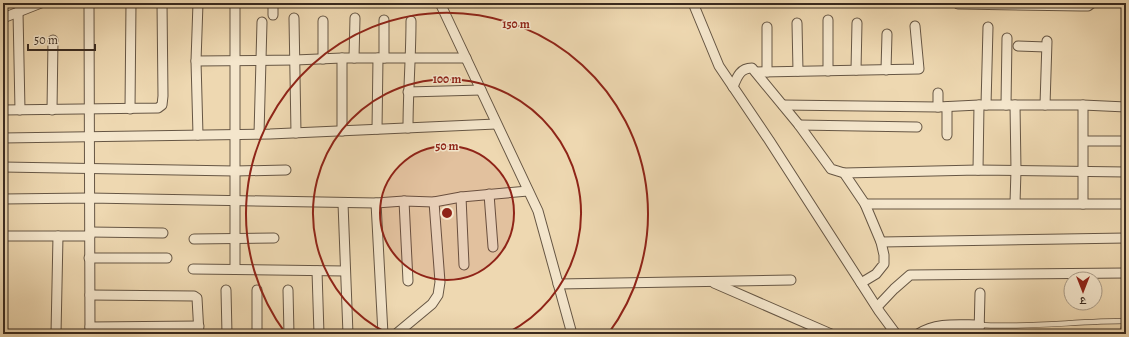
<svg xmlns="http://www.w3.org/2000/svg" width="1129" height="337" font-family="Alegreya,'Noto Serif Devanagari',serif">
	<rect width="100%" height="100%" fill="#eed8b1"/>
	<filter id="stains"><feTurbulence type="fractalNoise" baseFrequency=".005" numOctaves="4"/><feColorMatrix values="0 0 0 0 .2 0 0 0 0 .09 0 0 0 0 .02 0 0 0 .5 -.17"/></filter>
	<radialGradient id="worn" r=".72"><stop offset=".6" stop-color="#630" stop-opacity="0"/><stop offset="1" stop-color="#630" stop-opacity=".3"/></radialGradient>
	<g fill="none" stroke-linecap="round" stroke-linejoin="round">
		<g stroke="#665644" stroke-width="6">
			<path id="lane" d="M980,325c49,3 97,-4 146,-4"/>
		</g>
		<g stroke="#665644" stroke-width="11">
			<g id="street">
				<path d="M89,3l1,331"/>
				<path d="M235,3v266"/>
				<path d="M440,3l98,208 34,123"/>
				<path d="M693,3l26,63 50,74 110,171 17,23"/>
				<path d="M958,4l123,2h7l4,-3"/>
				<path d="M18,12l2,98"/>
				<path d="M273,15v-12"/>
				<path d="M3,18l38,-15"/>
				<path d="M294,18l2,115"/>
				<path d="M384,20v38"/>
				<path d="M797,23l1,48"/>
				<path d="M1018,46l28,1"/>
				<path d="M342,58v73"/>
				<path d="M354,58l1,-40"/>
				<path d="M323,59v-38"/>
				<path d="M196,61l99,-1 47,-2h124"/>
				<path d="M856,70l1,-47"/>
				<path d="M886,70l1,-36"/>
				<path d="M828,71v-51"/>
				<path d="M756,72l163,-3 -4,-43"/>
				<path d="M767,72v-45"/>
				<path d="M733,87c4,-10 7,-19 19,-19l47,57 32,44 13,4 21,31 16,38 3,13v9l-8,10 -15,9"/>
				<path d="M408,92l73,-2"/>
				<path d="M783,105l155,2 41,-2h104l43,2"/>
				<path d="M986,105l2,-78"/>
				<path d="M1006,105l1,-67"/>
				<path d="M1015,105l1,65 -1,33"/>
				<path d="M1045,105l2,-64"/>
				<path d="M938,107v-14"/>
				<path d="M130,109l1,-106"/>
				<path d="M3,110l155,-2 4,-3 1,-9 -1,-93"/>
				<path d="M52,110l1,-70"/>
				<path d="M799,125l118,2"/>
				<path d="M408,128c0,-36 3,-71 3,-107"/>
				<path d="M377,129l1,-71"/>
				<path d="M259,134l3,-112"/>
				<path d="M198,135l-2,-74 2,-58"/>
				<path d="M947,135v-28"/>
				<path d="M3,138l267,-4 226,-10"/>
				<path d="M1084,141h42"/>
				<path d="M3,167l232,4 51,-1"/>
				<path d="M978,170l1,-65"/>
				<path d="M844,173l134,-3 148,2"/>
				<path d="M489,194l4,53"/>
				<path d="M461,197l3,68"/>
				<path d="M3,199l86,-1 287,5 28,-2 30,1 27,-5 67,-6"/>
				<path d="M404,201l4,80"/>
				<path d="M343,203l5,131"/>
				<path d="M376,203l7,131"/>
				<path d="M865,204h261"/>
				<path d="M1083,204v-99"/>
				<path d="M90,232l73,1"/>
				<path d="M3,236h87"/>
				<path d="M194,239l80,-1"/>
				<path d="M881,242l245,-4"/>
				<path d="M89,258h78"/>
				<path d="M193,269l152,2"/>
				<path d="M317,271l2,63"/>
				<path d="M714,283l117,51"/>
				<path d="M558,284l233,-4"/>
				<path d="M226,290l1,44"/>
				<path d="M257,290v44"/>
				<path d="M288,290l1,44"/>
				<path d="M90,295l104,1 3,2 2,36"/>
				<path d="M877,307l17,-18 16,-14 216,-2"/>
				<path d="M90,327l109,-1"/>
				<path d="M56,334l2,-98"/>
				<path d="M396,334l36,-30 6,-9 2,-13 -6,-80"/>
				<path d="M918,334c19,-12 40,-9 62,-9"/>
				<path d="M979,334l1,-41"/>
				<path d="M1126,334v-6"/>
			</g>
		</g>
		<use href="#lane" stroke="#f4e6cc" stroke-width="4.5"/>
		<use href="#street" stroke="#f4e6cc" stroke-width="9"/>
	</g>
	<circle cx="447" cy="213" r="67" fill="#8f2418" fill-opacity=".12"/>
	<g fill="none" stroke="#8f2418" stroke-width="2">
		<circle cx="447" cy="213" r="67"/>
		<path d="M389 334A134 134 0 1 1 505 334"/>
		<path d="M286 334A201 201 0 1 1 608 334"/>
	</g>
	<circle cx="447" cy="213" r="6" fill="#8f2418" stroke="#f4e6cc" stroke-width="2"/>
	<g font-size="12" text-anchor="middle" font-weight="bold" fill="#8f2418" stroke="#f4e6cc" stroke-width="3" stroke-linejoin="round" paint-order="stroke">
		<text x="516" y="28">150 m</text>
		<text x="447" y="83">100 m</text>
		<text x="447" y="150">50 m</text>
	</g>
	<rect width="1129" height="337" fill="none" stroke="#eed8b1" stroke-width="16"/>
	<rect x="4" y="4" width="1121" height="329" fill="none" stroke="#392a1f" stroke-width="2"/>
	<rect x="8" y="8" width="1113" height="321" fill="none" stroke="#392a1f"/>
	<g transform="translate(1083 291) rotate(180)"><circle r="19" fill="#f4e6cc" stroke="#a99b87"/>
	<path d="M0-3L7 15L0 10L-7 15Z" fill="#8f2418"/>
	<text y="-6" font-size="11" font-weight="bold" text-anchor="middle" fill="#392a1f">उ</text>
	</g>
	<path d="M28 44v6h67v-6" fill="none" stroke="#392a1f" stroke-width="2"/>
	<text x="34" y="44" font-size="12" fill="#392a1f" stroke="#f4e6cc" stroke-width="3" paint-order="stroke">50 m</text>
	<rect width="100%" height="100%" filter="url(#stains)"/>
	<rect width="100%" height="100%" fill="url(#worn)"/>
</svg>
